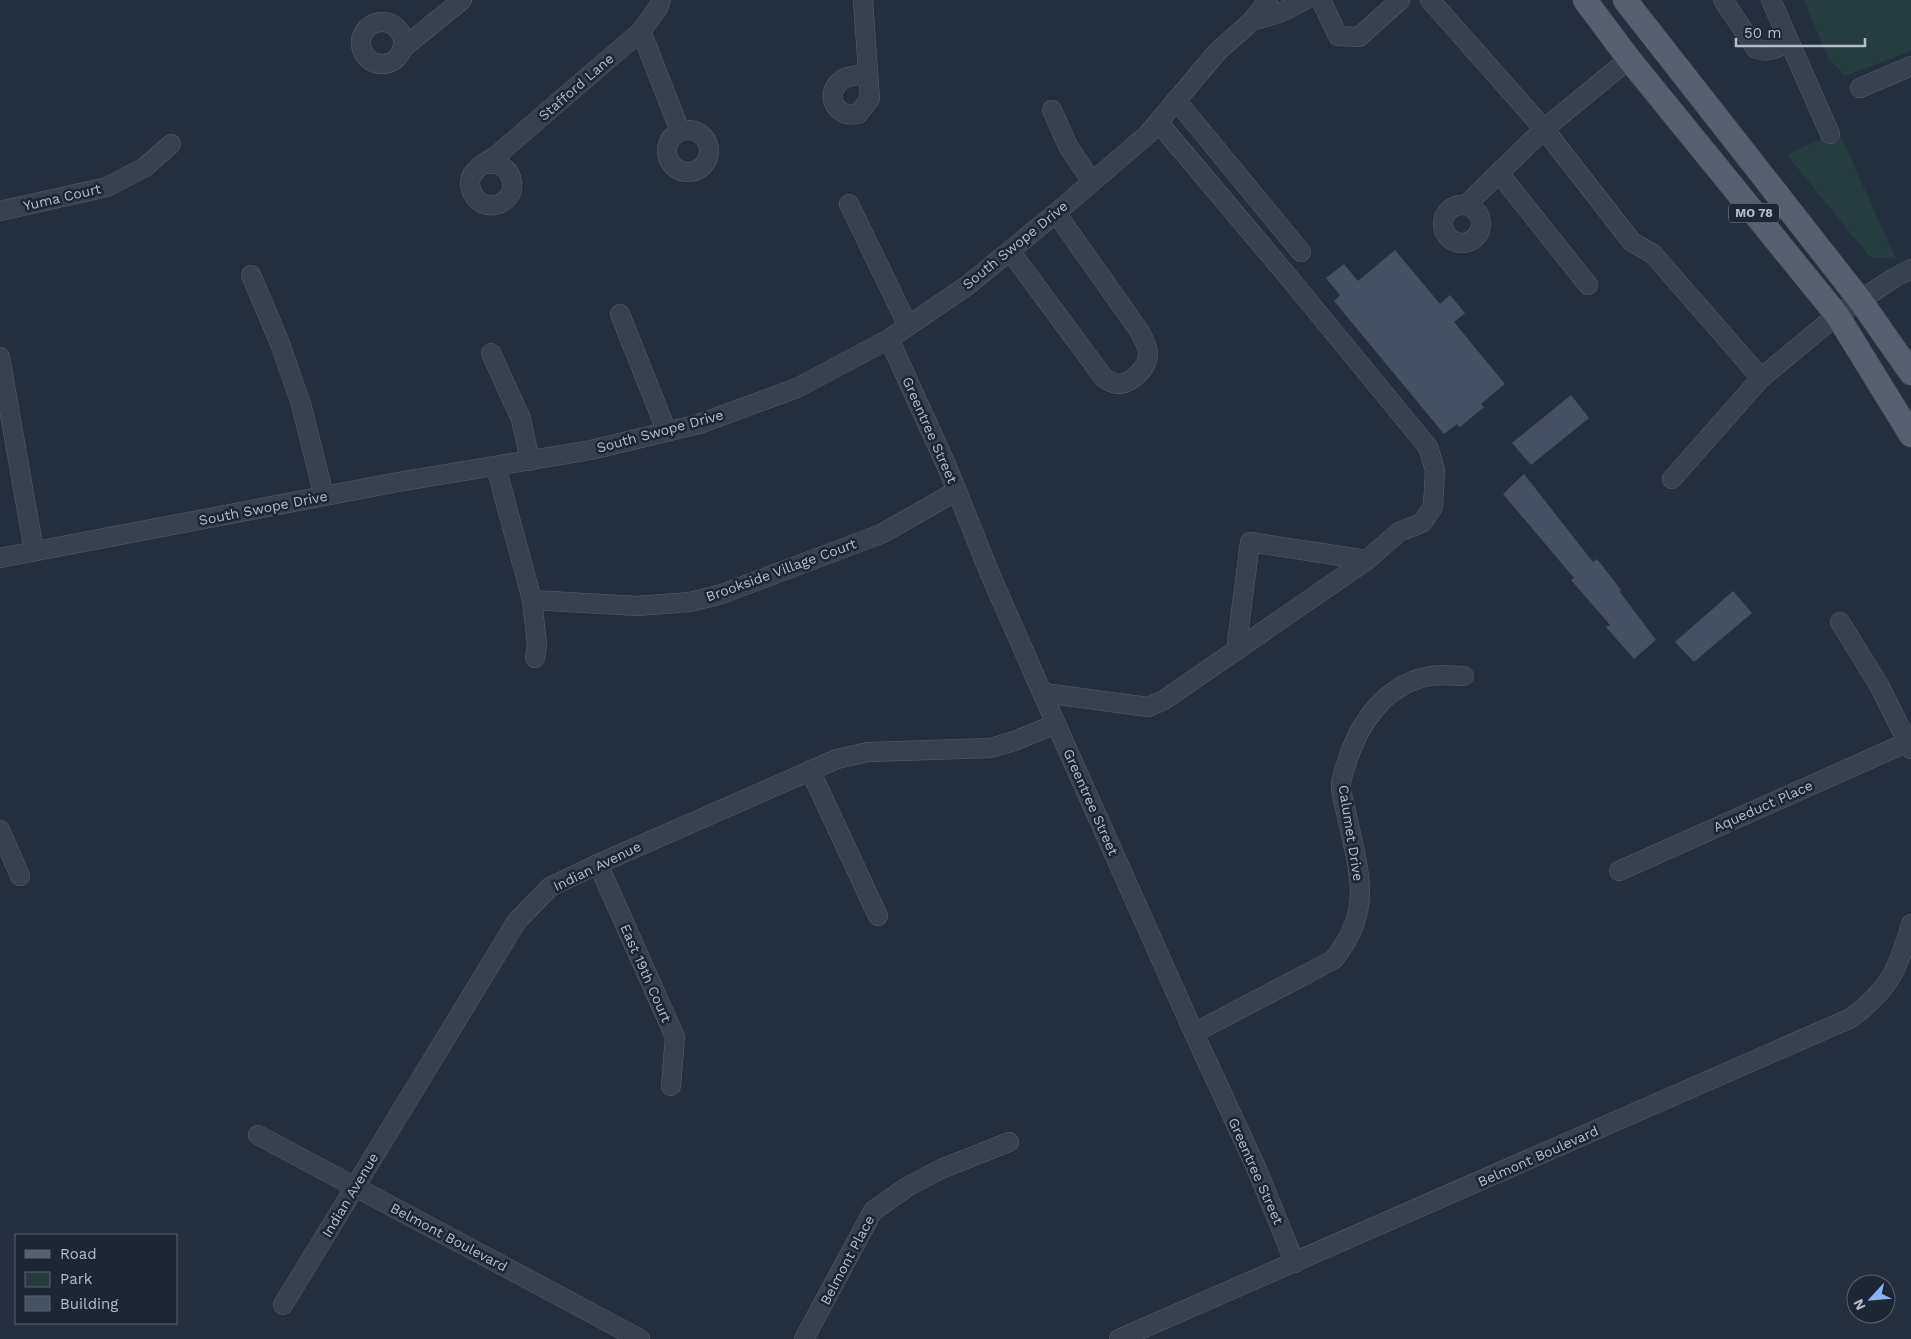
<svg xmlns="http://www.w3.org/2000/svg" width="1911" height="1339" font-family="'Work Sans',sans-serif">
	<rect width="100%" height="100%" fill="#242f3e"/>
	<g fill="#263c3f">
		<path d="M1804,0h107v51l-66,25 -17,-18z"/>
		<path d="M1838,130l58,129 -26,-2 -83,-102z"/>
	</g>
	<g fill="#455162">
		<path d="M1395,250l45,54 10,-9 15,18 -11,9 51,62 -24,20 3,3 -24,20 -3,-3 -13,10 -110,-133 6,-6 -14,-17 18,-14 14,17z"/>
		<path d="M1571,395l18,23 -58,47 -19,-22z"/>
		<path d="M1524,474l69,88 4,-3 24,31 -1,2 36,48 -22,19 -28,-32 4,-2 -39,-45 3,-2 -71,-84z"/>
		<path d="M1733,591l19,22 -58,49 -19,-20z"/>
	</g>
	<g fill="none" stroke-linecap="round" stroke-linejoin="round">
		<g stroke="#565f6c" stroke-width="20">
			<g id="minor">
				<path d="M863,0l7,99 -12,15c-4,0 -9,1 -12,0 -18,-7 -17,-28 -1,-36 6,-3 16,-3 23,-4"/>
				<path d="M1321,0l17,36 21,1 41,-37"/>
				<path d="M1430,0l114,129 88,113 21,12 108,124"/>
				<path d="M1723,0l33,49c14,4 21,-1 33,-8"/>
				<path d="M1771,0l59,134"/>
				<path d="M1252,21l30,-9 23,-12"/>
				<circle cx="382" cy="43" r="21"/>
				<path d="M641,31l39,100"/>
				<path d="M403,48l59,-48"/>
				<path d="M1860,88l51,-22"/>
				<path d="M1176,100l125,152"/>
				<path d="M1052,110l16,36 24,36"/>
				<circle cx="688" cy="151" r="21"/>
				<path d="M482,165c32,-10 42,34 13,40 -18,4 -32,-19 -21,-33 6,-7 15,-12 22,-16l145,-125 17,-23 3,-8"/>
				<path d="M1499,173l89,112"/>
				<path d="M849,204l59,122"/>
				<circle cx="1462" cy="224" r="19"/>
				<path d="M1466,205l78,-76 85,-70"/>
				<path d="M0,211l107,-24 38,-20 26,-23"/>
				<path d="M1010,251l94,127c5,3 9,6 15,6 13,-1 29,-16 29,-30 0,-8 -5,-15 -8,-22l-84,-119"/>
				<path d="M251,275l28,66 22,63 23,92"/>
				<path d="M620,314l47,118"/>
				<path d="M889,339l59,130 42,105 66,150 138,309 61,132 40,98"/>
				<path d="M491,353l30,66 9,42"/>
				<path d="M0,357l34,194"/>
				<path d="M496,467l36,133 5,44 -2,14"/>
				<path d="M1672,479l89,-101 76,-63 57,-37 17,-9"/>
				<path d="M0,558l398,-76 193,-32 108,-26 98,-36 92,-49 79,-54 88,-72 92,-79 70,-83 34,-30 16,-21"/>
				<path d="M532,600l105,6 53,-4 32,-8 159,-60 76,-43"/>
				<path d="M1840,622l39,63 32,64"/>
				<path d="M1236,651l14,-109 117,18"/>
				<path d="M1044,693l104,14 16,-7 203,-140 32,-28 23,-9 11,-16 2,-37 -7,-23 -142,-173 -128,-152"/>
				<path d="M810,770l68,146"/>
				<path d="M0,830l20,46"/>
				<path d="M598,864l77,173 -4,49"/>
				<path d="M1619,871l289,-129"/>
				<path d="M1194,1033l139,-73c41,-49 26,-88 14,-144 -2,-10 -7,-23 -6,-33 1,-6 3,-13 5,-18 12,-41 39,-81 84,-89 10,-2 23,0 34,0"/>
				<path d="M258,1135l382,204"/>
				<path d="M283,1305l234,-384 33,-34 48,-23 239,-105 31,-7 123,-4 26,-8 39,-16"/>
				<path d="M804,1339l69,-128 34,-24 34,-18 68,-27"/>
				<path d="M1119,1339l732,-321c39,-29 47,-49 60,-94"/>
			</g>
		</g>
		<g stroke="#414a57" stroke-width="25">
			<g id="major">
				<path d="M1585,0l44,59 208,256 74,120"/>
				<path d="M1625,0l235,300 51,73"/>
			</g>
		</g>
		<use href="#minor" stroke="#38414e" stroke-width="19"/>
		<use href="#major" stroke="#56606e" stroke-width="24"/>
	</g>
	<g text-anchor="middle" stroke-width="5" stroke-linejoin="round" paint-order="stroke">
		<rect fill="#1d2633" stroke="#878f9c" stroke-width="1" x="1729" y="203.5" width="50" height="19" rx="4"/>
		<g font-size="12" font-weight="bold" fill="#b4bcc9">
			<text x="1754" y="217">MO 78</text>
		</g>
		<g font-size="14" fill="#b4bcc9" stroke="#1d2633">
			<text transform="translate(576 87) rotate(-41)" y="5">Stafford Lane</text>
			<text transform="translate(62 197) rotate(-13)" y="5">Yuma Court</text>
			<text transform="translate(1015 245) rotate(-39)" y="5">South Swope Drive</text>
			<text transform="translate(930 430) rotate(66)" y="5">Greentree Street</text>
			<text transform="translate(660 431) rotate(-15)" y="5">South Swope Drive</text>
			<text transform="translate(263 508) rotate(-11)" y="5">South Swope Drive</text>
			<text transform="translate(781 570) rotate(-20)" y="5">Brookside Village Court</text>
			<text transform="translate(1091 802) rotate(66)" y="5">Greentree Street</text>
			<text transform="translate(1763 806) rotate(-24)" y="5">Aqueduct Place</text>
			<text transform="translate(1351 833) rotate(81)" y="5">Calumet Drive</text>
			<text transform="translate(597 866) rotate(-26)" y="5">Indian Avenue</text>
			<text transform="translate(646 973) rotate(66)" y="5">East 19th Court</text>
			<text transform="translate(1538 1156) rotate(-24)" y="5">Belmont Boulevard</text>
			<text transform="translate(1256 1171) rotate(66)" y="5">Greentree Street</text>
			<text transform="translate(350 1195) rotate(-59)" y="5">Indian Avenue</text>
			<text transform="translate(449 1237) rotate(28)" y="5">Belmont Boulevard</text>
			<text transform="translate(847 1260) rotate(-62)" y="5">Belmont Place</text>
		</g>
	</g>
	<rect x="15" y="1234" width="162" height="90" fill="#1d2633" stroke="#59626f"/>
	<rect x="25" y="1250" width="25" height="8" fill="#56606e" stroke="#59626f"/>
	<text x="60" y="1259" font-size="15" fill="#b4bcc9">Road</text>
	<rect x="25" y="1272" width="25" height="15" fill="#263c3f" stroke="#59626f"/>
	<text x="60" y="1284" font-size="15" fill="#b4bcc9">Park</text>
	<rect x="25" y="1296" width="25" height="15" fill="#455162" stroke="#59626f"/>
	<text x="60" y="1309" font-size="15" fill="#b4bcc9">Building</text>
	<g transform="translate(1871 1299) rotate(244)"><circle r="24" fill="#1d2633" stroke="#59626f"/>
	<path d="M0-4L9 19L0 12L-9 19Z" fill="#8ab4f8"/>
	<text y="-8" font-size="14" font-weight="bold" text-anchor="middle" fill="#b4bcc9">N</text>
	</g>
	<path d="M1736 38v8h129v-8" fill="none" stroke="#b4bcc9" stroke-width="2.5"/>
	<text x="1744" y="38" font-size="15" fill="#b4bcc9" stroke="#1d2633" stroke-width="4" paint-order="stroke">50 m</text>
</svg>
